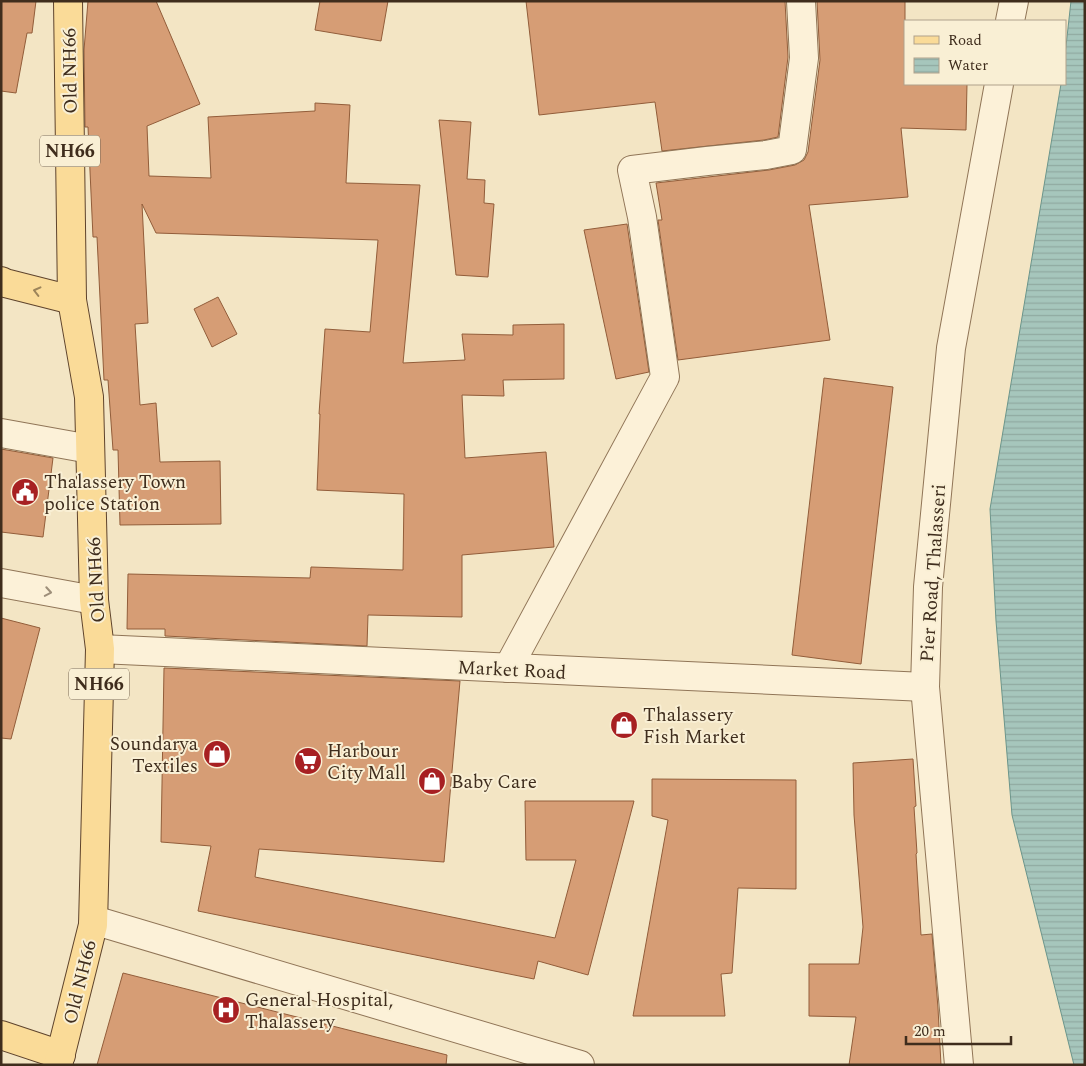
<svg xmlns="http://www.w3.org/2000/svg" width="1086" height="1066" font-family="Spectral,serif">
	<defs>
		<pattern id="water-rules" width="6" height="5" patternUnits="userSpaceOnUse" patternTransform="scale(1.25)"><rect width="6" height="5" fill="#a6c6bc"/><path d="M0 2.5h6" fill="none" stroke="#90aaa1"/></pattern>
	</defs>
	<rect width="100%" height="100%" fill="#f3e5c4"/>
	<path fill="url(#water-rules)" stroke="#6b958b" d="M1071,1h14v1064h-11l-62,-250 -16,-194 -6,-112 71,-425h4v-29z"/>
	<g fill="#d69d75" stroke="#925d3a">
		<path d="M1,1h35l-4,32h-5l-11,60 -15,-2z"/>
		<path d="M88,1h68l44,103 -53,22 2,50 62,2 -3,-61 107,-6v-8l35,2 -4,78 74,2 -17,178 62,-3 -3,-26 51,1v-10l51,-1v55l-61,1 1,16 -42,-1 3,63 81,-6 8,95 -92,8v62l-94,-2 -1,31 -202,-10v-7h-38l1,-55 182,4 1,-11 92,3 1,-76 -87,-4 3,-76h-1l6,-85 45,3 8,-92 -222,-7 -14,-29 6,119 -13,1 5,81 16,-2 4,59 60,-1 1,63 -101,1 -2,-75h-5l-5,-70h-4l-7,-143h-4l-5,-110h-3l-1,-77z"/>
		<path d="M320,1h68l-7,40 -66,-11z"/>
		<path d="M526,1h259l3,56 -10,80 -14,3 -102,11 -7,-49 -116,13z"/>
		<path d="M817,1h88v83h62l-1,46 -65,-2 7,69 -99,8 21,135 -152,20 -20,-140h4l-6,-37 113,-13 26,-5 9,-5 4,-8 12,-92z"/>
		<path d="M439,120l32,2 -4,57 18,1 -1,23 10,1 -6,73 -32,-2z"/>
		<path d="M627,224l22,148 -33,7 -32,-149z"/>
		<path d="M218,297l19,37 -25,13 -18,-38z"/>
		<path d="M824,378l69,9 -32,277 -69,-9z"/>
		<path d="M1,449l52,9 -10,79 -42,-5z"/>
		<path d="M1,618l39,10 -29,111 -10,-1z"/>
		<path d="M164,668l296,13 -16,181 -185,-13 -4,28 300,61 21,-78h-50l-1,-59h109l-46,174 -50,-14 -4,18 -336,-68 13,-65 -50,-4z"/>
		<path d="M913,759l3,47 -2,1 3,46 -1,1 5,81 11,-1 6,74 3,57h-92l7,-48 -47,-1v-52h50l4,-37 -9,-112 -1,-52z"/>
		<path d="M652,779l144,1v109l-58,-1 -6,85 -11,1 4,42h-92l35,-196 -16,-4z"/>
		<path d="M123,973l324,82 -1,10h-349z"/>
	</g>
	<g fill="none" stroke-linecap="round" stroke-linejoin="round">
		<g stroke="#907557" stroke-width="30">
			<g id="minor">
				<path d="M1010,21l4,-20"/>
				<path d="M1,433l89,16"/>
				<path d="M100,649l825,38"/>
				<path d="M508,668l157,-291 -23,-160 -10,-47 75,-9 59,-6 26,-5 12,-92 -3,-57"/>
				<path d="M93,925l7,-3 480,143"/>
				<path d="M959,1065l-34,-378 3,-100 23,-239 48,-264"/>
			</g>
		</g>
		<g stroke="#907557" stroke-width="30">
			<path id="tertiary" d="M1,583l93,17"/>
		</g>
		<g stroke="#5e432c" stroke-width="30">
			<g id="primary">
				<path d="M1,281l4,2 67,17"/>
				<path d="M1,1035l60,20"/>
				<path d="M58,1065l35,-140 7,-276 -6,-49 -5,-203 -17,-97 -4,-299"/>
			</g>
		</g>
		<use href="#minor" stroke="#fcf1d8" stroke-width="28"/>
		<use href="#tertiary" stroke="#fcf1d8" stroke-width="28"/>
		<use href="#primary" stroke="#fadb98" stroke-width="28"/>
	</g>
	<defs><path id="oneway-chevron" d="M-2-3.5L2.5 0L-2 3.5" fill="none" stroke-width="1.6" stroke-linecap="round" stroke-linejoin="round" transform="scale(1.25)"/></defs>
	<use stroke="#9c845a" href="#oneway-chevron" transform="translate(37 291) rotate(-166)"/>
	<use stroke="#9e8f7a" href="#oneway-chevron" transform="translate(48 592) rotate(10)"/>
	<defs>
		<g id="civic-disc" transform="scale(1.4375)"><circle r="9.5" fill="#a72022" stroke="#f9efd4"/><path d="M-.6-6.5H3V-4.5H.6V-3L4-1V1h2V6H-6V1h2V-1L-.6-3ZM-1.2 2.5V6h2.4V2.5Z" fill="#fff"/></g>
		<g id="shop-disc" transform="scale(1.4375)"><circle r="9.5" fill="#a72022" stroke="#f9efd4"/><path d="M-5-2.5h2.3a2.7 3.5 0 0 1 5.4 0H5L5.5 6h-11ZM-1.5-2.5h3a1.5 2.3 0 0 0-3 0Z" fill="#fff"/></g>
		<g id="supermarket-disc" transform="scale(1.4375)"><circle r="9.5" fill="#a72022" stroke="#f9efd4"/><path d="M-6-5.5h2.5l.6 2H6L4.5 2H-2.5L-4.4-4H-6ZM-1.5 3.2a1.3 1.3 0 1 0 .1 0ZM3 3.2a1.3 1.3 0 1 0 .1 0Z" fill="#fff"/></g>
		<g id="hospital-disc" transform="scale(1.4375)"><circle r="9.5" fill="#a72022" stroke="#f9efd4"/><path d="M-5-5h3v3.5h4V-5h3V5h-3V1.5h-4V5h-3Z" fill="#fff"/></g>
	</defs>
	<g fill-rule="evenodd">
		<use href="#civic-disc" x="25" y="492"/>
		<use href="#shop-disc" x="624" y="725"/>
		<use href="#shop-disc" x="217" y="754"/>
		<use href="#supermarket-disc" x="308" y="761"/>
		<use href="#shop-disc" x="432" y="781"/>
		<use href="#hospital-disc" x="226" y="1010"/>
	</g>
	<g text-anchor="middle" stroke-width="4" stroke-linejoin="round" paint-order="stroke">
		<g fill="#f9efd4" stroke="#776754" stroke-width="1">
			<rect x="40" y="135.5" width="60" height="31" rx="4"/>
			<rect x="69" y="668.5" width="60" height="31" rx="4"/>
		</g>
		<g font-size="18" font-weight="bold" fill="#3f2d1d">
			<text x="70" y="157">NH66</text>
			<text x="99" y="690">NH66</text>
		</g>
		<g font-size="19" fill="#3f2d1d" stroke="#f9efd4">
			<text transform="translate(69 71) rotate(-91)" y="7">Old NH66</text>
			<text transform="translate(932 573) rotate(-86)" y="7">Pier Road, Thalasseri</text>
			<text transform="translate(95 580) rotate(-93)" y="7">Old NH66</text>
			<text transform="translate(512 669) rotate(3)" y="7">Market Road</text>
			<text transform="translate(79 982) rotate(-76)" y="7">Old NH66</text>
		</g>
		<g font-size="19" fill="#3f2d1d" stroke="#f9efd4" text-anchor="start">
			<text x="44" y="488">Thalassery Town<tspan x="44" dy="22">police Station</tspan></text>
			<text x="643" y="721">Thalassery<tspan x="643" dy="22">Fish Market</tspan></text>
			<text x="198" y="750" text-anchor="end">Soundarya<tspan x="198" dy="22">Textiles</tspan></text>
			<text x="327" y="757">Harbour<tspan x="327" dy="22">City Mall</tspan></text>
			<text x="451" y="788">Baby Care</text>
			<text x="245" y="1006">General Hospital,<tspan x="245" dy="22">Thalassery</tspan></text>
		</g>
	</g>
	<rect width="1086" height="1066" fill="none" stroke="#3f2d1d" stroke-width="5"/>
	<rect x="904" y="20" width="162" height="65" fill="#f9efd4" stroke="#afa18b"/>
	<rect x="914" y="36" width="25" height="8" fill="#fadb98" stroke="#afa18b"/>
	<text x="948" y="45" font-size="15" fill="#3f2d1d">Road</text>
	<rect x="914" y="58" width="25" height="15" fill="url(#water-rules)" stroke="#afa18b"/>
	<text x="948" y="70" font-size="15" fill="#3f2d1d">Water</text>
	<path d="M906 1036v8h105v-8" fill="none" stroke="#3f2d1d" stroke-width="2.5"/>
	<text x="914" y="1036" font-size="15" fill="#3f2d1d" stroke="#f9efd4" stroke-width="4" paint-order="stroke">20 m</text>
</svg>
